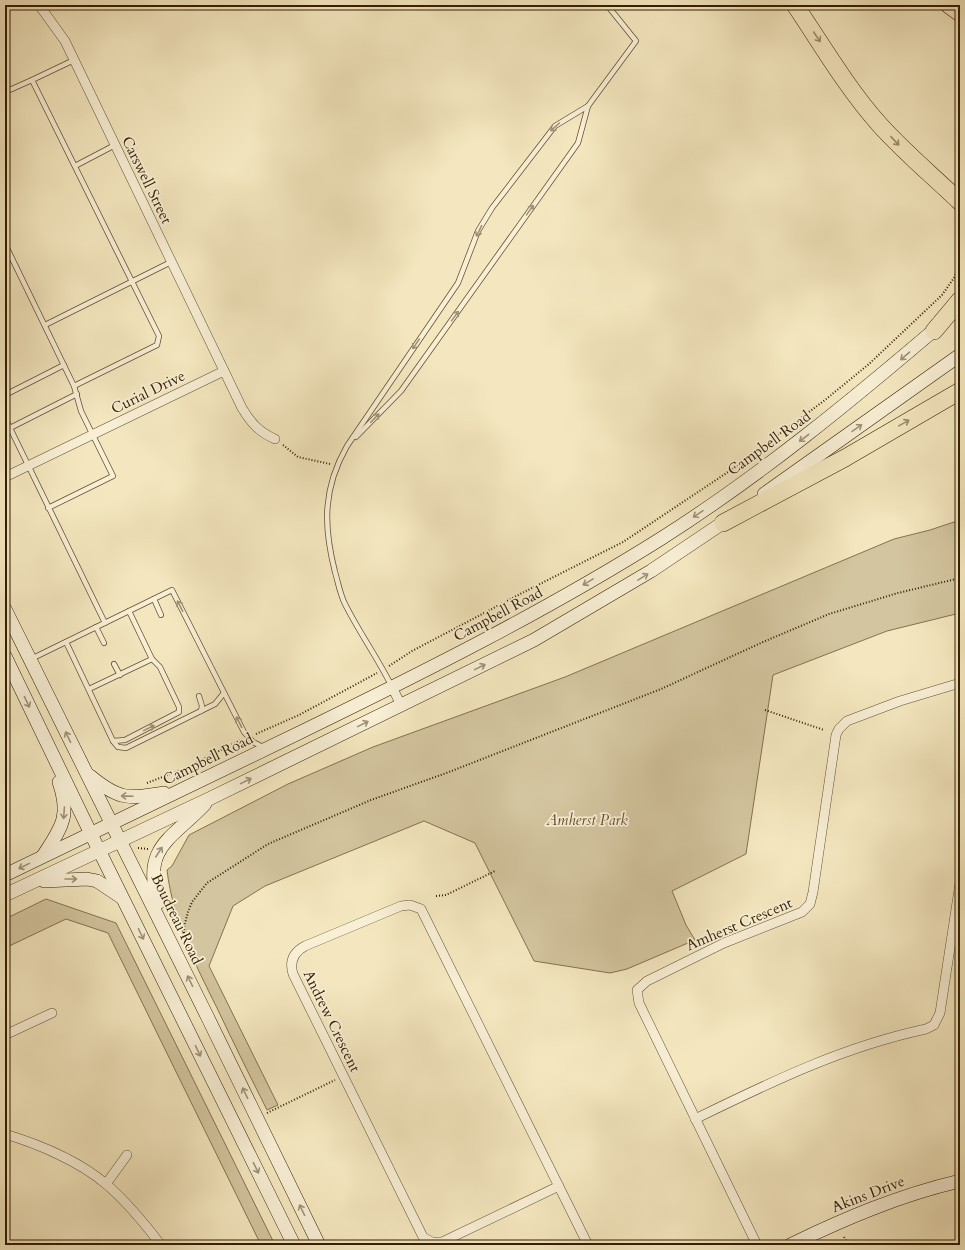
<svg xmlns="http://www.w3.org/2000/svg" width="965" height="1250" font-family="Cardo,serif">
	<rect width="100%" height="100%" fill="#f4e7bf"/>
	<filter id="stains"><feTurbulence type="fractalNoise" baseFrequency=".005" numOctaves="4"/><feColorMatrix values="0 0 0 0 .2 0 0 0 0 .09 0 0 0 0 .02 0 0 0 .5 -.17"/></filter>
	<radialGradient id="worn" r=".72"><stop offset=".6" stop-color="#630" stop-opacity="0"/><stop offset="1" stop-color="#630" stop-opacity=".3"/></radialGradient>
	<g fill="#d3c59f" stroke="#837250">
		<path d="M960,520v93l-73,18 -114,44 -27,179 -74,37 14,34 9,15 -68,29 -17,4 -76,-12 -59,-118 -51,-22 -159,65 -32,20 -24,60 69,139 -11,5c-17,-34 -34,-68 -50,-102 -22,-44 -44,-88 -50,-138l5,-4 17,-31 99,-51 85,-37 192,-70 329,-138 36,-9z"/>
		<path d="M46,899l70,24 159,322h-14l-153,-312 -42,-14 -61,29v-29z"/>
	</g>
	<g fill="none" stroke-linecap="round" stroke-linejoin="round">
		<g stroke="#635031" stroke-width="6">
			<g id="lane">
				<path d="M32,80l42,-20"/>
				<path d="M5,92l27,-12 127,256 -2,9 -83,41"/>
				<path d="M75,166l40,-21"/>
				<path d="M5,244l69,142 7,25 32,65 -65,32"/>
				<path d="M45,325l126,-63"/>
				<path d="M5,395l59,-30"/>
				<path d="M5,418l5,10 67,-34"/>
				<path d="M5,430l5,-2 95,195"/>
				<path d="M356,437l45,-46 177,-248 10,-37 48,-65 -29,-36"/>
				<path d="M154,599l7,16"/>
				<path d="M96,627l8,16"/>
				<path d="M66,642l47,99 5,6 8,1 89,-44 9,-11"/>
				<path d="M31,659l141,-69 72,142 9,10 12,6"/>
				<path d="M114,664l6,11"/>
				<path d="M391,685c-14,-28 -32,-53 -46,-81 -5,-10 -7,-22 -10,-32 -12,-47 -12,-84 12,-126l111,-163 20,-52 14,-23 63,-82 33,-20"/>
				<path d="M89,689l63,-30 -23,-48"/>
				<path d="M199,696l3,10 -1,5"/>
				<path d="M113,741l12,-1 54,-28v-5l-19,-40 -8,-8"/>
			</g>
		</g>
		<g stroke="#635031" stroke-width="10">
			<g id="street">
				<path d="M39,5l26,36 177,367c9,15 17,24 33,31"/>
				<path d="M5,477l219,-106"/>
				<path d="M392,687l9,18"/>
				<path d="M5,1035l47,-22"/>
				<path d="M695,1119c76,-37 147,-72 231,-90l8,-4 6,-12 20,-130"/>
				<path d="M5,1134c33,10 74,27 101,50 20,17 39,40 55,61"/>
				<path d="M106,1184l21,-29"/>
				<path d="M559,1186l-117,56h-10l-9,-5 -130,-263c-4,-13 1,-22 12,-28l96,-40 9,-1 11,4 167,336"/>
				<path d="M757,1245l-118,-242 -2,-13 10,-9 77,-38 78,-31 8,-8 3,-12 23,-157 3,-6 8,-8 53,-20 60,-18"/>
			</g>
		</g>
		<g stroke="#331e02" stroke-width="14">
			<g id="secondary">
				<path d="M764,494l196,-139"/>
				<path d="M5,609l202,407 112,229"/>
				<path d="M5,656l86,178 203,411"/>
				<path d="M90,776c29,24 38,23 74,17"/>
				<path d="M43,856c18,-28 28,-39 16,-74"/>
				<path d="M5,875c99,-48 197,-95 296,-143 123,-60 245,-121 361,-194 99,-63 189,-137 278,-213"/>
				<path d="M44,881l43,-2 10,2 24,16"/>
				<path d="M5,895l206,-97 323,-158 117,-69 79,-53"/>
				<path d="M158,903c-16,-57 13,-63 47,-99"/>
				<path d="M790,1245c56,-27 110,-50 170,-64"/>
			</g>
		</g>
		<g stroke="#331e02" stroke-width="18">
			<g id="highway">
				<path d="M795,5c27,40 52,83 84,119 25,28 54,52 81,78"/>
				<path d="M949,5l11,8"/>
				<path d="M934,331l26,-31"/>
				<path d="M723,523l122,-65 115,-67"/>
			</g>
		</g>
		<g stroke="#331e02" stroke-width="2" stroke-dasharray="1 2" stroke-linecap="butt">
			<path d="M283,445l15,12 32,7"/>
			<path d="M389,666l23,-15 112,-59 99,-50 108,-72 94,-70 44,-36 73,-69 12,-17 6,-14"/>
			<path d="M765,710l59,20"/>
			<path d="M256,734l43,-19 78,-42"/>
			<path d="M147,783l36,-14 58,-29"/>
			<path d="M138,848l10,1"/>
			<path d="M436,896l10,-1 49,-24"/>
			<path d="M169,907l7,16"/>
			<path d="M184,942v-15l4,-15 4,-10 15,-19 61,-39 103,-44 78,-28 212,-83 102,-47 66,-28 69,-21 62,-15"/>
			<path d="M267,1113l68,-33"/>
			<path d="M844,1237l4,8"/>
		</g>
		<use href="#lane" stroke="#f8efd5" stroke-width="4.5"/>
		<use href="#street" stroke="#f8efd5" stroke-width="9"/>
		<use href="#secondary" stroke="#f8efd5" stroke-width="13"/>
		<use href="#highway" stroke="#f4e7bf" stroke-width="17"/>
	</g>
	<defs><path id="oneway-shaft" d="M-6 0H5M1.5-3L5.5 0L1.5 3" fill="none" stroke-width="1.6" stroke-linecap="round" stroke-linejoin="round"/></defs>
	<g stroke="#9d8d6a">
		<use href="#oneway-shaft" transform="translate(817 37) rotate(56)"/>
		<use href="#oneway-shaft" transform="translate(895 141) rotate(47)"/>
		<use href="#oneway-shaft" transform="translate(904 423) rotate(-29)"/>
	</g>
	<g stroke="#9f9176">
		<use href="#oneway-shaft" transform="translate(555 127) rotate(138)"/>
		<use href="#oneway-shaft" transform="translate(530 210) rotate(-54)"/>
		<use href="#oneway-shaft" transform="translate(479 231) rotate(116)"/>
		<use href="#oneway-shaft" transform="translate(455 316) rotate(-54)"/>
		<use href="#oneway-shaft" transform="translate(416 344) rotate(124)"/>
		<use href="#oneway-shaft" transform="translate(905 356) rotate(139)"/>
		<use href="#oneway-shaft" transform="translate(375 418) rotate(-46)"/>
		<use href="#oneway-shaft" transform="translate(857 428) rotate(-35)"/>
		<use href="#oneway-shaft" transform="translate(804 438) rotate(143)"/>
		<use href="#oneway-shaft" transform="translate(698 514) rotate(146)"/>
		<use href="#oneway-shaft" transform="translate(643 577) rotate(-31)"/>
		<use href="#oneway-shaft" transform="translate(588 582) rotate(149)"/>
		<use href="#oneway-shaft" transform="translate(180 606) rotate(-117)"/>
		<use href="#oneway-shaft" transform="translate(480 667) rotate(-26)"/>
		<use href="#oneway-shaft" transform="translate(27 702) rotate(64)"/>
		<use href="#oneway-shaft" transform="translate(239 722) rotate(-117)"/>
		<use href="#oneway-shaft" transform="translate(363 724) rotate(-26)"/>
		<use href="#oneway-shaft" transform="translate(149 728) rotate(-26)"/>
		<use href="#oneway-shaft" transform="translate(68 737) rotate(-116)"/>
		<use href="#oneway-shaft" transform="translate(246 781) rotate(-26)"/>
		<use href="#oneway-shaft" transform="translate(127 796) rotate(-178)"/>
		<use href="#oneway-shaft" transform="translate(64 813) rotate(94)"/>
		<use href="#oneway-shaft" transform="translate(159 852) rotate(-57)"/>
		<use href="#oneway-shaft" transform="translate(24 866) rotate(154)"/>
		<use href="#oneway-shaft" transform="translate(71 879)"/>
		<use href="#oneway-shaft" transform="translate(141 934) rotate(64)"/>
		<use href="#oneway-shaft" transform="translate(190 981) rotate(-116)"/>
		<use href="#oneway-shaft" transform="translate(198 1051) rotate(64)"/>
		<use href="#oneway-shaft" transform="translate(245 1093) rotate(-116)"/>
		<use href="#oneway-shaft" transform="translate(256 1168) rotate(64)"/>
		<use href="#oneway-shaft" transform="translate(302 1210) rotate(-116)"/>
	</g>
	<g text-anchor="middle" stroke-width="3.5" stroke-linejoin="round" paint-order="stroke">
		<g font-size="15" fill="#331e02" stroke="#f8efd5">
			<text transform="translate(147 180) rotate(64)" y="5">Carswell Street</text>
			<text transform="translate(148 392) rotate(-26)" y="5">Curial Drive</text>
			<text transform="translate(769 443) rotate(-36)" y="5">Campbell Road</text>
			<text transform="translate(498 614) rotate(-28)" y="5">Campbell Road</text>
			<text transform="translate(208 759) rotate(-26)" y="5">Campbell Road</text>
			<text transform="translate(177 919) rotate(64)" y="5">Boudreau Road</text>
			<text transform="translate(739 924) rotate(-23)" y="5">Amherst Crescent</text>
			<text transform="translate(332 1021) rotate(64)" y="5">Andrew Crescent</text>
			<text transform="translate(868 1194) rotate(-21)" y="5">Akins Drive</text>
		</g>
		<g font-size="15" font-style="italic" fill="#635031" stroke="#f8efd5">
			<text x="587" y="825">Amherst Park</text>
		</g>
	</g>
	<rect width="965" height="1250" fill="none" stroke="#f4e7bf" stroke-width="20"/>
	<rect x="6" y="6" width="953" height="1238" fill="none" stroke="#331e02" stroke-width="2"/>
	<rect x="10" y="10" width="945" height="1230" fill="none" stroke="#331e02"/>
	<rect width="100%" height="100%" filter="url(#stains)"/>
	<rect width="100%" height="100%" fill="url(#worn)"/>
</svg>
